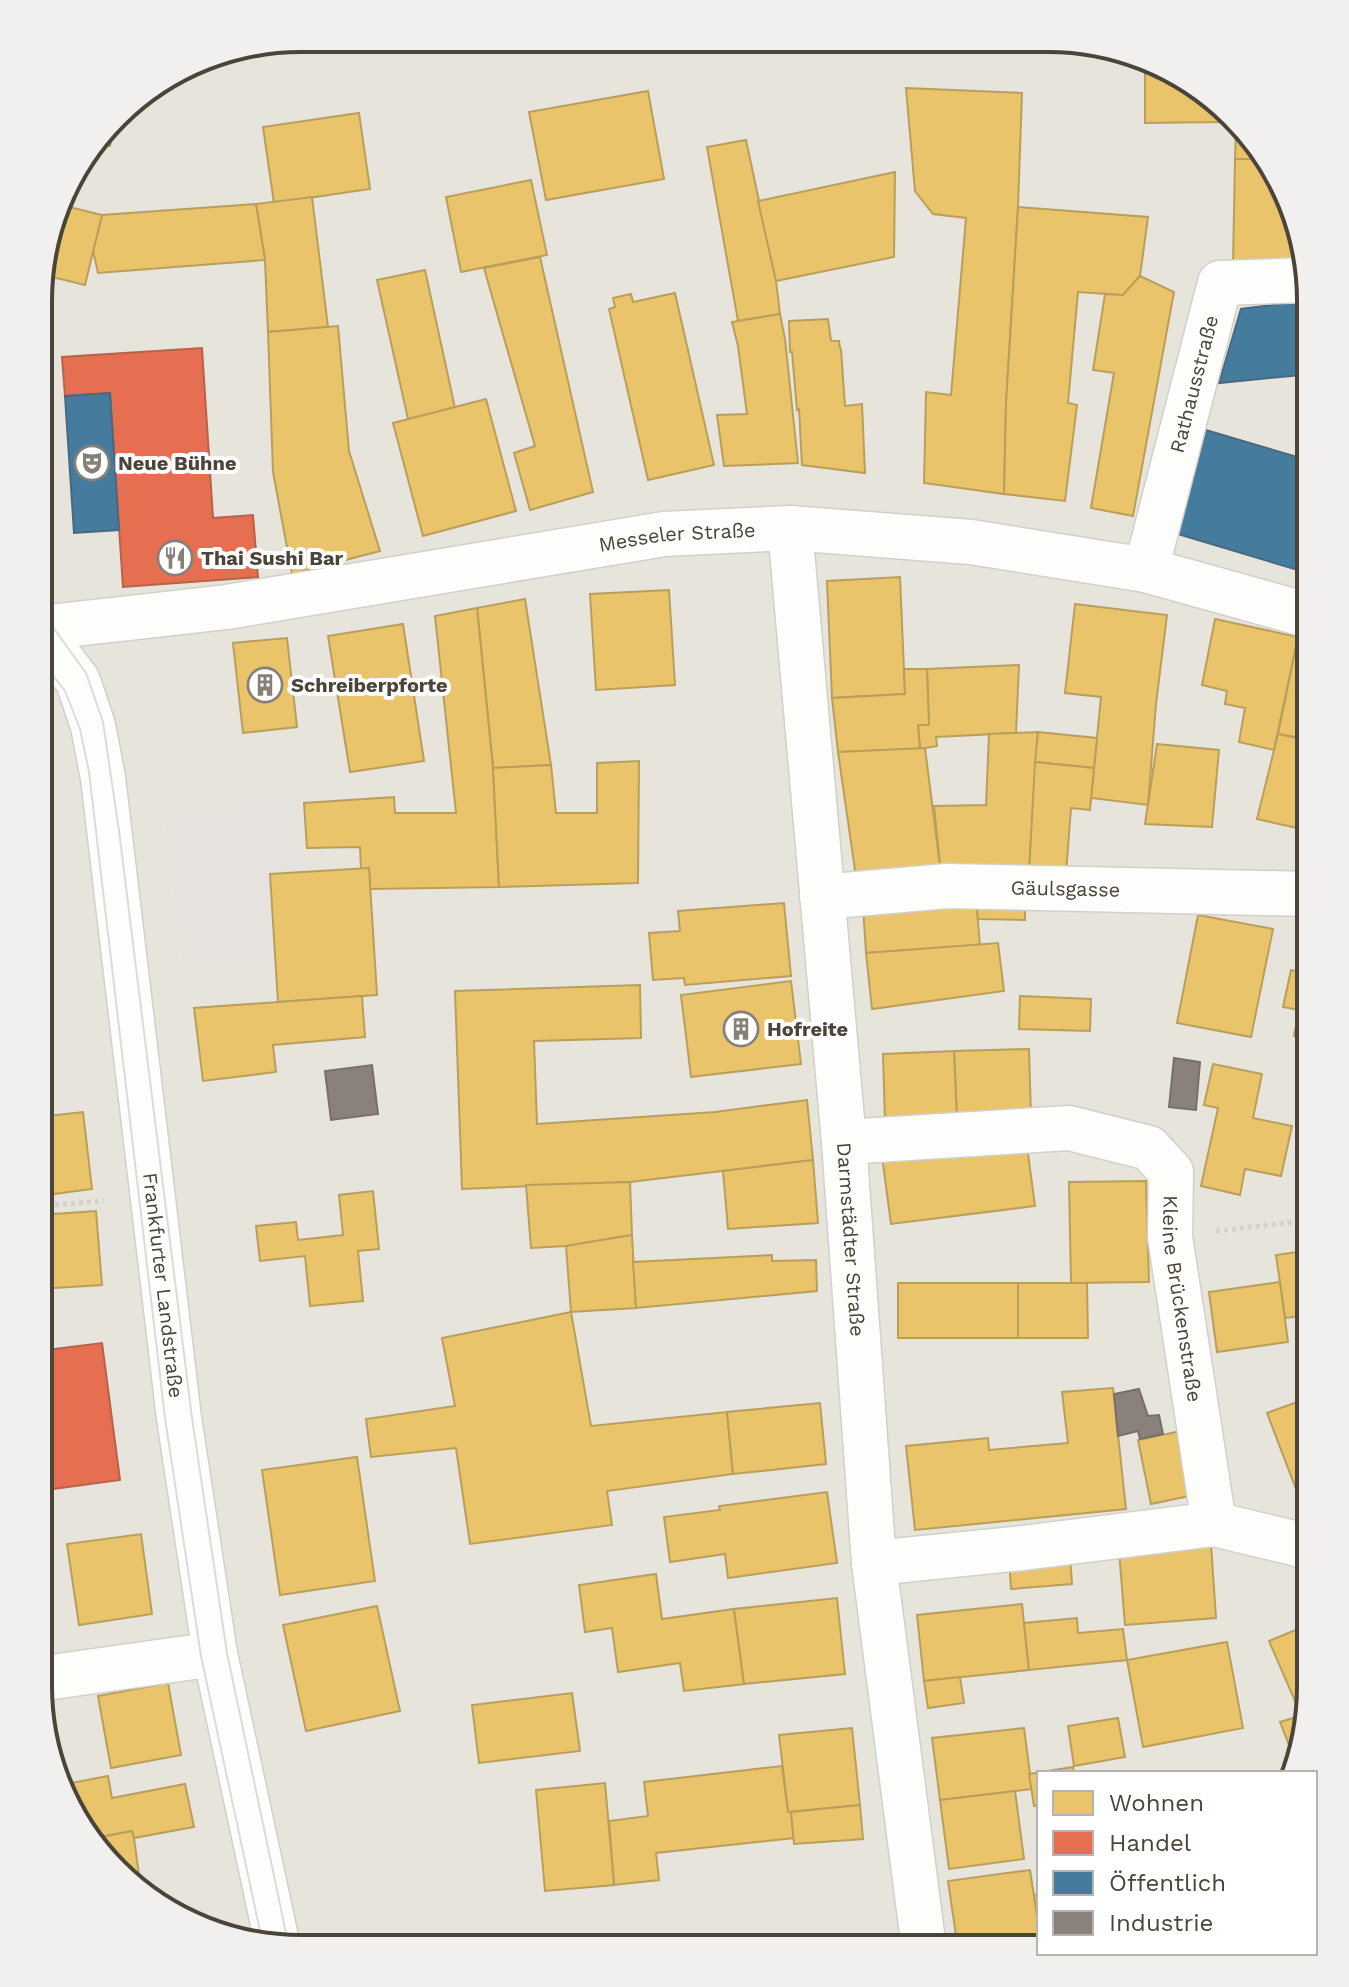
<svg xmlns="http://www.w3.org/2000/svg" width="1349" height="1987" font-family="'Work Sans',sans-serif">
	<rect width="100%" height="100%" fill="#f4f2ee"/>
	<path fill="#e7e4dc" d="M301,38l782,2 125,52 76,93 27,116 -1,1403 -23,69h-248v176l-772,-2 -112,-43 -90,-102 -27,-116 2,-1420 33,-96 55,-67 88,-51z"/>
	<path fill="#e6e3df" d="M298,797l6,75 -28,96 -92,5 -21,-166z"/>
	<g fill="#e9c46a" stroke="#ba9e5b" stroke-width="2">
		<path d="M1145,66l63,26 14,17v13l-77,1z"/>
		<path d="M906,88l116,5 -4,114 -12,197 -2,90 -80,-11 2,-91 25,3 15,-177 -33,-4 -18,-23z"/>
		<path d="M648,91l16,88 -118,21 -17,-88z"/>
		<path d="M359,113l11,76 -96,14 -11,-76z"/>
		<path d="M117,117l-7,29 -15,-3z"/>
		<path d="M1236,126l27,33h-28z"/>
		<path d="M746,140l30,141 4,33 -42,7 -31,-174z"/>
		<path d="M1235,159h28l21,26 10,43 -1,37 -60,-1z"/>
		<path d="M895,172l-1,85 -118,24 -18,-80z"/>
		<path d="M531,180l16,75 -86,17 -15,-75z"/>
		<path d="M312,197l16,130 -60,5 -3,-72 -9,-56z"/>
		<path d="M256,204l9,56 -167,13 -5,-23 9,-35z"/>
		<path d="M61,205l41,10 -17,70 -45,-11v-8z"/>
		<path d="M1018,207l130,10 -8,59 -17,19 -45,-3 -10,111 9,2 -12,96 -61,-7 2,-90z"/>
		<path d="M540,257l53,235 -63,18 -16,-57 21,-7 -51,-178z"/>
		<path d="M425,270l30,138 -47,11 -31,-139z"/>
		<path d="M1140,276l34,16 -41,224 -42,-8 23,-135 -21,-3 12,-76 18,1z"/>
		<path d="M675,293l39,172 -66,15 -39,-171 6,-2 -2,-9 18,-4 2,8z"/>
		<path d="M780,314l5,25 13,124 -74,3 -7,-51 30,-1 -9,-68 -6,-24z"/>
		<path d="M828,319l3,22h8l1,7 1,1 4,57 17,-2 3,69 -63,-8 -3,-56 -2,1 -5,-58h-2l-1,-31z"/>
		<path d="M338,326l11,125 31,100 -88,23 -19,-102 -5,-140z"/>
		<path d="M40,347h4l-4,40z"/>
		<path d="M486,399l30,112 -93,25 -30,-113z"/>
		<path d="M900,577l5,117 -73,4 -5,-117z"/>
		<path d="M669,590l6,95 -79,5 -6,-96z"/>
		<path d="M525,599l26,166 -58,3 -16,-160z"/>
		<path d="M1075,604l92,11 -11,89 -8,101 -57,-7 10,-101 -36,-4z"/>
		<path d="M477,608l16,160 6,119 -129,2 -1,-21 -8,1 -1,-22 -53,1 -3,-45 90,-6 1,16h61l-21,-197z"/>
		<path d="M1215,619l83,18 -24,113 -35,-8 6,-34 -20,-4 2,-13 -25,-6z"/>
		<path d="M403,624l21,137 -74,11 -22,-136z"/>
		<path d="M1298,637l13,3v100l-33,-6z"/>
		<path d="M287,638l10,89 -54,6 -10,-90z"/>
		<path d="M1019,665l-3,68 -80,4 1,9 -17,3 -2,-24h11l-2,-56z"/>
		<path d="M904,669h23l2,56h-11l2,24 -82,3 -6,-54 73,-4z"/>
		<path d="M1038,732l-9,141 -88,1 -7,-68 52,-1 3,-71z"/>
		<path d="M1038,732l59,6 -3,30 -59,-6z"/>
		<path d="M1278,734l33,7v70l-5,19 -49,-11z"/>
		<path d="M1157,744l62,6 -7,77 -67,-3z"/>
		<path d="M925,748l16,126 -85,3 -18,-125z"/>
		<path d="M639,761l-1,122 -139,4 -6,-119 58,-3 5,48h41v-50z"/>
		<path d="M1035,762l59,6 -4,42 -19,-2 -5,66 -37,-1z"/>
		<path d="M369,868l8,127 -99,7 -8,-128z"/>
		<path d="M976,898l4,48 -114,7 -3,-47z"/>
		<path d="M976,898h49v22l-47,-1z"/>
		<path d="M784,903l7,73 -106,9 -1,-7 -31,2 -4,-47 31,-2 -2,-20z"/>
		<path d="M1198,915l75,14 -22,108 -74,-14z"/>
		<path d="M998,943l6,48 -132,18 -6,-56z"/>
		<path d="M1291,970l19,4 1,-4v70l-17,-4 5,-26 -16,-3z"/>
		<path d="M791,981l10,83 -110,13 -10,-82z"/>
		<path d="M640,985l1,53 -107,3 3,83 178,-12 92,-12 6,60 -183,22 -168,7 -7,-198z"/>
		<path d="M362,996l3,41 -92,8 3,27 -73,9 -9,-73z"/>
		<path d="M1020,996l71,3 -1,32 -71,-2z"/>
		<path d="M1029,1049l2,68 -74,3 -3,-69z"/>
		<path d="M954,1051l3,69 -72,2 -2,-68z"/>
		<path d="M1213,1064l49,10 -9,44 39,8 -11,50 -36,-7 -5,26 -39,-9 17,-78 -14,-3z"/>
		<path d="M83,1112l9,77 -53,7v-79z"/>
		<path d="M1026,1139l9,67 -144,18 -9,-68z"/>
		<path d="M813,1160l5,63 -90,6 -5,-58z"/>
		<path d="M1146,1181l3,101 -78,1 -2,-101z"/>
		<path d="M630,1182l2,53 -66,11 -35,2 -5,-63z"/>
		<path d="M373,1191l6,58 -21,2 5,50 -53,5 -5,-50 -45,5 -4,-35 40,-4 2,18 45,-5 -4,-40z"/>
		<path d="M96,1211l6,74 -63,4v-74z"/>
		<path d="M632,1235l4,73 -65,4 -5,-66z"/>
		<path d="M1311,1250v65l-26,3 -9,-63z"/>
		<path d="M772,1255v6l44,-1 1,31 -181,17 -3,-46z"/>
		<path d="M1280,1282l8,60 -71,10 -8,-60z"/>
		<rect x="898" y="1283" width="120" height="55"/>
		<path d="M1018,1283h69l1,55h-70z"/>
		<path d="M571,1312l20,114 136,-14 6,62 -126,17 5,34 -142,19 -14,-96 -85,9 -5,-38 89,-13 -13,-68z"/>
		<path d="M1113,1388l13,121 -211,21 -9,-84 82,-8 1,12 79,-7 -6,-51z"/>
		<path d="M1311,1397l-1,96 -11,4 -32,-84z"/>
		<path d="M820,1403l6,61 -93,10 -6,-62z"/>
		<path d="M1186,1430l13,64 -48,10 -13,-64z"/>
		<path d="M357,1457l18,124 -95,14 -18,-125z"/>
		<path d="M827,1492l10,71 -109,15 -3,-24 -55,8 -6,-45 56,-7 -1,-4z"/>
		<path d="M141,1534l11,80 -73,11 -12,-81z"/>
		<path d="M1211,1544l5,74 -91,7 -6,-74z"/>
		<path d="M1070,1555l2,29 -61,5 -2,-30z"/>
		<path d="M656,1574l6,45 72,-10 10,75 -60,7 -4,-28 -62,9 -6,-44 -27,4 -6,-47z"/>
		<path d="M38,1583l8,50 -8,1z"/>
		<path d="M837,1598l8,76 -101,10 -10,-75z"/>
		<path d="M1022,1604l7,66 -105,11 -7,-66z"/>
		<path d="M377,1606l23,105 -94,20 -23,-106z"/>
		<path d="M1077,1618l1,15 45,-4 4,31 -98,10 -5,-47z"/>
		<path d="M1310,1624v80l-3,10 -6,1 -32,-74z"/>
		<path d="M1227,1642l16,86 -100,19 -16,-87z"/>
		<path d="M960,1677l4,26 -36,5 -4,-27z"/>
		<path d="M168,1683l13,72 -70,13 -13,-72z"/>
		<path d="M572,1693l8,58 -101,12 -7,-58z"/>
		<path d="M1307,1714l-14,41 -13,-33z"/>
		<path d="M1118,1718l7,39 -51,9 -6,-40z"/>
		<path d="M852,1728l8,77 -72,7 -9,-77z"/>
		<path d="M1024,1728l8,61 -92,11 -8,-62z"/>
		<path d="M782,1766l6,46h3l3,26 -138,15 3,27 -45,5 -5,-64 39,-5 -4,-34z"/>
		<path d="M1073,1767l1,6h-35v32l-5,1 -5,-32z"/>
		<path d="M108,1776l4,22 73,-14 9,43 -60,11 -2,-7 -36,7 -31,-36 -4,-17z"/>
		<path d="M605,1783l9,102 -69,6 -9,-101z"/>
		<path d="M1015,1791l9,68 -75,10 -9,-69z"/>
		<path d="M860,1805l3,34 -69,5 -3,-32z"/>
		<path d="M132,1831l2,7 7,51 -45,-51z"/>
		<path d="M1030,1870l9,59v14l-44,6h-37l-10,-68z"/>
		<path d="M1039,1894v35l-5,-34z"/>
	</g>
	<g fill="#e76f51" stroke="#b8624a" stroke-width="2">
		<path d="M202,348l11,170 40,-3 5,62 -135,10 -13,-194 -45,3 -3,-39z"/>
		<path d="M102,1343l18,137 -82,11 1,-140z"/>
	</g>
	<g fill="#457b9d" stroke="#476a7f" stroke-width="2">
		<path d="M1311,300v74l-92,9 22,-74z"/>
		<path d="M110,393l9,137 -45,3 -9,-137z"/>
		<path d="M1199,428l112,33v113l-143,-43z"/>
	</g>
	<g fill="#8a817c" stroke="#776f68" stroke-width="2">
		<path d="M1174,1058l26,4 -4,48 -27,-3z"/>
		<path d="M372,1065l6,49 -47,6 -6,-49z"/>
		<path d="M1139,1389l9,27 11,-1 4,19 -23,5 -2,-8 -20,5 -4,-42z"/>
	</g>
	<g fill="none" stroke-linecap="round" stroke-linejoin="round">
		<g stroke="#d2d0cb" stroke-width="47">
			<g id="minor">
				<path id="s1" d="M790,528l54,614 30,421 50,386"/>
				<path id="s2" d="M1146,570l74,-287 86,-3"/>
				<path id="s3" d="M40,628l187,-21 437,-73 126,-6 181,14 175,28 165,46"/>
				<path id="s4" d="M40,631l38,50 15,45 10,52 76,640 36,236 63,293"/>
				<path id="s5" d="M822,897l125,-11 364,8"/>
				<path id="s6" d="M844,1142l225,-14 80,20 22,24 -1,65 44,287 88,21 8,5"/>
				<path d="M874,1563l149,-15 191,-24"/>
				<path d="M38,1679l177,-25"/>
			</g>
		</g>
		<g stroke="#d3d2cc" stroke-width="5" stroke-dasharray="4 4" stroke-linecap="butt">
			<path d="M39,1206l65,-5"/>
			<path d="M1216,1231l95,-11"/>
		</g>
		<use href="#minor" stroke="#fdfdfc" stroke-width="44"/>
		<g stroke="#dbdbda" stroke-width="2">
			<path d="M40,613l12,13 34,47 17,49 16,109 73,587 35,235 62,294"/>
			<path d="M40,659l25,32 15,38 9,43 76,646 36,238 62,289"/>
		</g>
	</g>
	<defs>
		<g id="theatre-ring" transform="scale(1.8)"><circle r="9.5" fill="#fff" stroke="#868178" stroke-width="1.5"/><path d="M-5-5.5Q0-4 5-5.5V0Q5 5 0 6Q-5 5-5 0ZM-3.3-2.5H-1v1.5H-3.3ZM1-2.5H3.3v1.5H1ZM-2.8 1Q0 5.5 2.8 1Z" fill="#868178"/></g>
		<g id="restaurant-ring" transform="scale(1.8)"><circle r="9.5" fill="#fff" stroke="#868178" stroke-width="1.5"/><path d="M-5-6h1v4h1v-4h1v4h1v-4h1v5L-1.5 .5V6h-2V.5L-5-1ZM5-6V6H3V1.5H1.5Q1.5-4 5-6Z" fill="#868178"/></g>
		<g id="building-ring" transform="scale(1.8)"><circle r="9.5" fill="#fff" stroke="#868178" stroke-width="1.5"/><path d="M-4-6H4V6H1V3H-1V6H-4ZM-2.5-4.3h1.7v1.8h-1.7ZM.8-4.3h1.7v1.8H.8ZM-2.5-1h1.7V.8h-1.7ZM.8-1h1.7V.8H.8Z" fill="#868178"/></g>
	</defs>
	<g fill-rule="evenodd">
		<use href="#theatre-ring" x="92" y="463"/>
		<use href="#restaurant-ring" x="175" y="558"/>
		<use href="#building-ring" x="265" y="685"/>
		<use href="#building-ring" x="741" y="1029"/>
	</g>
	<g text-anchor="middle" stroke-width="8" stroke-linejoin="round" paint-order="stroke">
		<g font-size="20" fill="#4b4439" stroke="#fff">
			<text dy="7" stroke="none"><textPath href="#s2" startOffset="192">Rathausstraße</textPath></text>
			<text dy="7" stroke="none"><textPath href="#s3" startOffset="644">Messeler Straße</textPath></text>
			<text dy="7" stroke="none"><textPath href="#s5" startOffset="244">Gäulsgasse</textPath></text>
			<text dy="7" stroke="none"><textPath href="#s1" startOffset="714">Darmstädter Straße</textPath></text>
			<text dy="7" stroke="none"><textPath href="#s4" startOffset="674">Frankfurter Landstraße</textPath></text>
			<text dy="7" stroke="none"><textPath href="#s6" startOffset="468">Kleine Brückenstraße</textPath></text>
		</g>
		<g font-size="20" font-weight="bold" fill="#4b4439" stroke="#fff" text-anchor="start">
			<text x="118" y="470">Neue Bühne</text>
			<text x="201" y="565">Thai Sushi Bar</text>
			<text x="291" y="692">Schreiberpforte</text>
			<text x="767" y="1036">Hofreite</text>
		</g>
	</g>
	<path d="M0 0H1349V1987H0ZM301 52H1048A249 249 0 0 1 1297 301V1686A249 249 0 0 1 1048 1935H301A249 249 0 0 1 52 1686V301A249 249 0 0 1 301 52Z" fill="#f1f0ef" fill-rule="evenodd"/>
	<path fill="none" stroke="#4b4439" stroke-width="4" d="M301 52H1048A249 249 0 0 1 1297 301V1686A249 249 0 0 1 1048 1935H301A249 249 0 0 1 52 1686V301A249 249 0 0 1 301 52Z"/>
	<rect x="1037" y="1771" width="280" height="184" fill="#ffffff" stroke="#b7b4b0" stroke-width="2"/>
	<rect x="1053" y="1791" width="40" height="24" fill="#e9c46a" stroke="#b7b4b0" stroke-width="2"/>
	<text x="1109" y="1811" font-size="24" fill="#4b4439">Wohnen</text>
	<rect x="1053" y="1831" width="40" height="24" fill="#e76f51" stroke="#b7b4b0" stroke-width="2"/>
	<text x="1109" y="1851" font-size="24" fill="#4b4439">Handel</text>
	<rect x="1053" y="1871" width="40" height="24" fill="#457b9d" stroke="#b7b4b0" stroke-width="2"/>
	<text x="1109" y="1891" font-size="24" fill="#4b4439">Öffentlich</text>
	<rect x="1053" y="1911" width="40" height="24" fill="#8a817c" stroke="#b7b4b0" stroke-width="2"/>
	<text x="1109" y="1931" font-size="24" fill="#4b4439">Industrie</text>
</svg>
